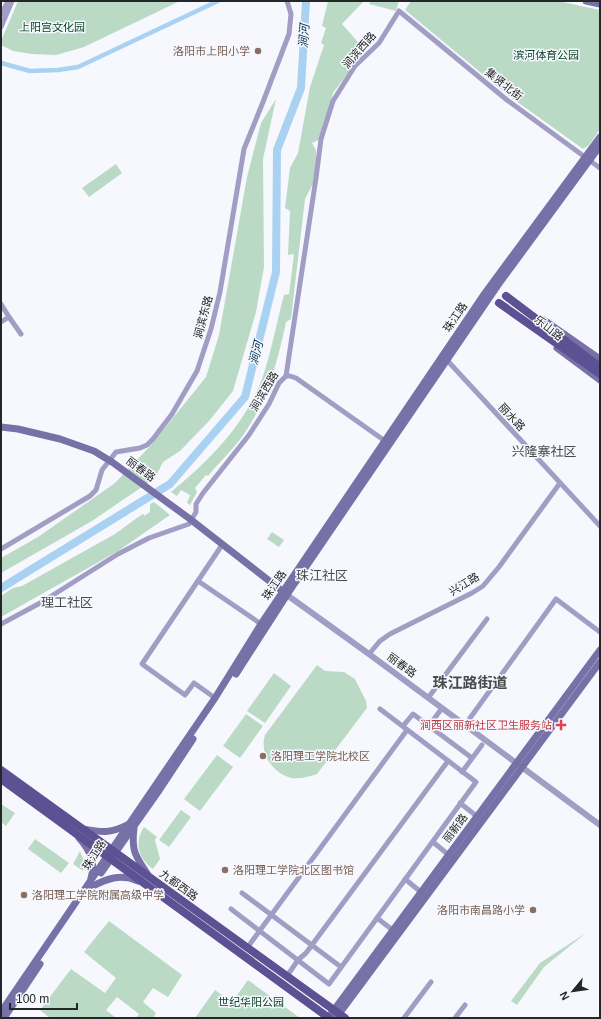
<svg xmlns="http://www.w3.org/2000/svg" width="601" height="1019" font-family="Helvetica,'Noto Sans SC',sans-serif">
	<rect width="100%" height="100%" fill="#f7f8fd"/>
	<g fill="#badac6">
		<path d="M18,1h162l-96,46 -28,8 -24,-1 -19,-3 -12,-6v-4z"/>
		<path d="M328,1h36l-22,23 23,26 -32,43 -12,46 -9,4 4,7v28l-11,21 -14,120 -5,3c-8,38 -18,76 -40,109 -10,16 -26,30 -38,45l-2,-1 -11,13 2,4 -7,13 -3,-2 3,-8 -9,-5 -4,6 -6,-4c39,-32 77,-70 93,-119 8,-25 13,-52 20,-78l5,-1 5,-40 -6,1 2,-44 -5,-3 5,-40 8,-15 12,-66 14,-42 -3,-2 5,-15 -4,-2z"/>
		<path d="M371,1h28l-3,10 -27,-7z"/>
		<path d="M411,1h147l42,9v119l-11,16 -6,4 -74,-53 -104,-86z"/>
		<path d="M276,99l-13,60 1,108 -8,45 -23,79 -24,30 -29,30 -17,11 -8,16 -63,43 -91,52v-15l37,-21 77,-54 36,-38 55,-68 13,-42 28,-158 14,-54z"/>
		<path d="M116,164l6,9 -33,24 -7,-9z"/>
		<path d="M154,502l16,13 -52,36 -117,66v-21l12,-8 9,-2 93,-52 26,-19 3,-1v2l6,-4v-8z"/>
		<path d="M272,532l12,8 -5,7 -12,-8z"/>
		<path d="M317,665l8,6 19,1 11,7 11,22 1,7 -50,66c-9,3 -16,5 -25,4 -13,-2 -28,-17 -28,-31 -1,-4 0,-8 1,-12z"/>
		<path d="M274,673l17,13 -26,37 -18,-12z"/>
		<path d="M246,714l17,12 -23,32 -17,-12z"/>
		<path d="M217,755l16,12 -33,44 -16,-12z"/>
		<path d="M1,804l14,9 -9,13 -5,-4z"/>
		<path d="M181,810l10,7 -22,30 -10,-7z"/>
		<path d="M144,827l13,10 -2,3 5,19 -7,10c-15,-11 -19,-27 -9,-42z"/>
		<path d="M35,839l34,24 -8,10 -33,-24z"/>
		<path d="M80,851l4,11 -1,9 -10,-7z"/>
		<path d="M109,921l73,54 -14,22 -15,-9 -10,14 13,11 -3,5h-17l3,-4 -22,-17 -11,13 10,8h-66l-10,-8 31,-41 34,24 11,-15 -32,-26z"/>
		<path d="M586,933l-42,34 -27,38 -6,-4 29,-38z"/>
		<path d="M248,980l52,38h-105l20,-28 17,12z"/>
	</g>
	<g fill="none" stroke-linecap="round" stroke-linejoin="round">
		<path stroke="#a9d2f2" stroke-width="4.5" d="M1,63l29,8 28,-1 20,-3 140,-66"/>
		<path stroke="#a9d2f2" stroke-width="8" d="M1,588l169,-104 75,-87 31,-125 1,-122 24,-62 5,-87"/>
		<g stroke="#a19dc4" stroke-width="5">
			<path d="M1,15l7,-14"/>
			<path d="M1,27l11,-26"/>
			<path d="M1,304l8,13"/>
			<path d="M1,322l8,-5 12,17"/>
			<path d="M445,358l155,168"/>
			<path d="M286,376h4l6,2 89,63"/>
			<path d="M1,549l89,-53 6,-6 6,-20 14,-18 24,-4 7,-3 6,-6 19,-25 25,-43 14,-42 9,-37 24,-143 19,-47 26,-68 2,-20 -4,-13"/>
			<path d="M198,581l63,43"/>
			<path d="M1,624l41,-22 76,-48 31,-16 40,-14 7,-12v-8l7,-11 46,-58 20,-31 10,-21 7,-7 30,-198 5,-39 12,-38 22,-35 24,-23 20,-32 108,89 93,68"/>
			<path d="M369,654l11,-13 10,-7 82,-41 11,-7 16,-19 61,-84"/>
			<path d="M215,698l-21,-15 -9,12 -43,-31 78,-116"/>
			<path d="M428,698l59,-79"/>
			<path d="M465,725l91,-126 44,33"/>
			<path d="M403,726l10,-12 59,44"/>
			<path d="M429,726l13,-18"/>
			<path d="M462,772l20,-27"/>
			<path d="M460,803l19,15"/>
			<path d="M433,842l17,14"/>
			<path d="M405,879l17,14"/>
			<path d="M242,893l99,74"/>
			<path d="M231,909l98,75 147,-202 -96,-73"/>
			<path d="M377,918l17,13"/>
			<path d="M247,948l160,-218"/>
			<path d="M287,976l11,-16 8,-7 142,-192"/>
			<path d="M404,1018l27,-36"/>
			<path d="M455,1018l10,-13"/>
		</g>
		<path stroke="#a19dc4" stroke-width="6" d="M287,595l82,59 231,171"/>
		<g stroke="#7871a8" stroke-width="7">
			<path d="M586,1l14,3"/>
			<path d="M544,320l56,39"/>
			<path d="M557,348l43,32"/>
			<path d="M1,427l17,2 42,10 34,12 18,11 78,57 96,75"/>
			<path d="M236,674l54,-84 208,-305 102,-139"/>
			<path d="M134,828c-3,24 2,28 14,47"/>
			<path d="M83,829c17,3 27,5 44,-4"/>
			<path d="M79,838c10,11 17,25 12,40"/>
			<path d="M101,873l57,-81 35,-53"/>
			<path d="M91,887c15,-8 30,-14 47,-6"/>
			<path d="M1,1012l214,-314 46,-74 224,-331 115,-156"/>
			<path d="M4,1018l36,-54"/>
			<path d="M328,1018l272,-368"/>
			<path d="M336,1018l264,-356"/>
		</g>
		<g stroke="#5c5193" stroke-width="8">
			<path d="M506,296l94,71"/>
			<path d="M499,303l101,71"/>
			<path d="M1,770l344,248"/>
			<path d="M1,779l328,239"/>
		</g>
	</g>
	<g fill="#8d6e63" stroke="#f7f8fd" stroke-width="1.5">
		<circle cx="258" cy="51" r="4"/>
		<circle cx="263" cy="756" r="4"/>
		<circle cx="225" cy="870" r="4"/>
		<circle cx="24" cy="895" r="4"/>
		<circle cx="533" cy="910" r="4"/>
	</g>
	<path fill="#e0444e" stroke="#f7f8fd" stroke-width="1.5" d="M559 719h4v4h4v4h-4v4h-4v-4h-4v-4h4z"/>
	<g text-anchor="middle" stroke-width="3" stroke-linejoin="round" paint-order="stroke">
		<g font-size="11" fill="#0d452a" stroke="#f7f8fd">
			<text x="52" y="31">上阳宫文化园</text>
			<text x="546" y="59">滨河体育公园</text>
			<text x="251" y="1006">世纪华阳公园</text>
		</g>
		<g font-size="11" fill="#252627" stroke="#f7f8fd">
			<text transform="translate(359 50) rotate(-49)" y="4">涧滨西路</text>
			<text transform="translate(504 84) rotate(38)" y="4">集贤北街</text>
			<text transform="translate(203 317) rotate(-75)" y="4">涧滨东路</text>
			<text transform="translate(455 317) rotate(-56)" y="4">珠江路</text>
			<text transform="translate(549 328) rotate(38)" y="4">乐山路</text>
			<text transform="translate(264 391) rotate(-59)" y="4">涧滨西路</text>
			<text transform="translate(512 417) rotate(47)" y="4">丽水路</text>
			<text transform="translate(141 469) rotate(36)" y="4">丽春路</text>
			<text transform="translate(464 584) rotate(-31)" y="4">兴江路</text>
			<text transform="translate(274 585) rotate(-56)" y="4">珠江路</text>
			<text transform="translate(402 665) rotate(36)" y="4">丽春路</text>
			<text transform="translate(455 828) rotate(-53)" y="4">丽新路</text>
			<text transform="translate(94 855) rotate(-57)" y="4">珠江路</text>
			<text transform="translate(179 885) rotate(36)" y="4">九都西路</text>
		</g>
		<g font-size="11" fill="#785e54" stroke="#f7f8fd" text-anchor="start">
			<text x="250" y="55" text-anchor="end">洛阳市上阳小学</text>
			<text x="271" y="760">洛阳理工学院北校区</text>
			<text x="233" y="874">洛阳理工学院北区图书馆</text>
			<text x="32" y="899">洛阳理工学院附属高级中学</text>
			<text x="525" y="914" text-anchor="end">洛阳市南昌路小学</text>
		</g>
		<g font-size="11" fill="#be3a42" stroke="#f7f8fd" text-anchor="end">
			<text x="552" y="729">涧西区丽新社区卫生服务站</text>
		</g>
		<g font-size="12" font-style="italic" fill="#033755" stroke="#f7f8fd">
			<text transform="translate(304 36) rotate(-86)" y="4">涧河</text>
			<text transform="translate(256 353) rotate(-76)" y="4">涧河</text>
		</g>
		<g font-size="13" fill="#4a4b4f" stroke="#f7f8fd">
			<text x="544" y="456">兴隆寨社区</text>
			<text x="322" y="580">珠江社区</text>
			<text x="67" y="607">理工社区</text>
		</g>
		<g font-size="15" font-weight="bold" fill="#4a4b4f" stroke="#f7f8fd">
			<text x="470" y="688">珠江路街道</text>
		</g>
	</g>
	<rect width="601" height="1019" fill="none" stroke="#252627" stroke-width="4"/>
	<g transform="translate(573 991) rotate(241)" stroke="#f7f8fd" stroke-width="3" paint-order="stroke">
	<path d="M0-3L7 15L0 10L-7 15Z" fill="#252627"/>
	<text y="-6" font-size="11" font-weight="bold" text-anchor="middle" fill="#252627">N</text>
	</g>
	<path d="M10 1003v6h67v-6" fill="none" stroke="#252627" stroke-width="2"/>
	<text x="16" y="1003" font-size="12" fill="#252627" stroke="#f7f8fd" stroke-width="3" paint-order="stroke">100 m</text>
</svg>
